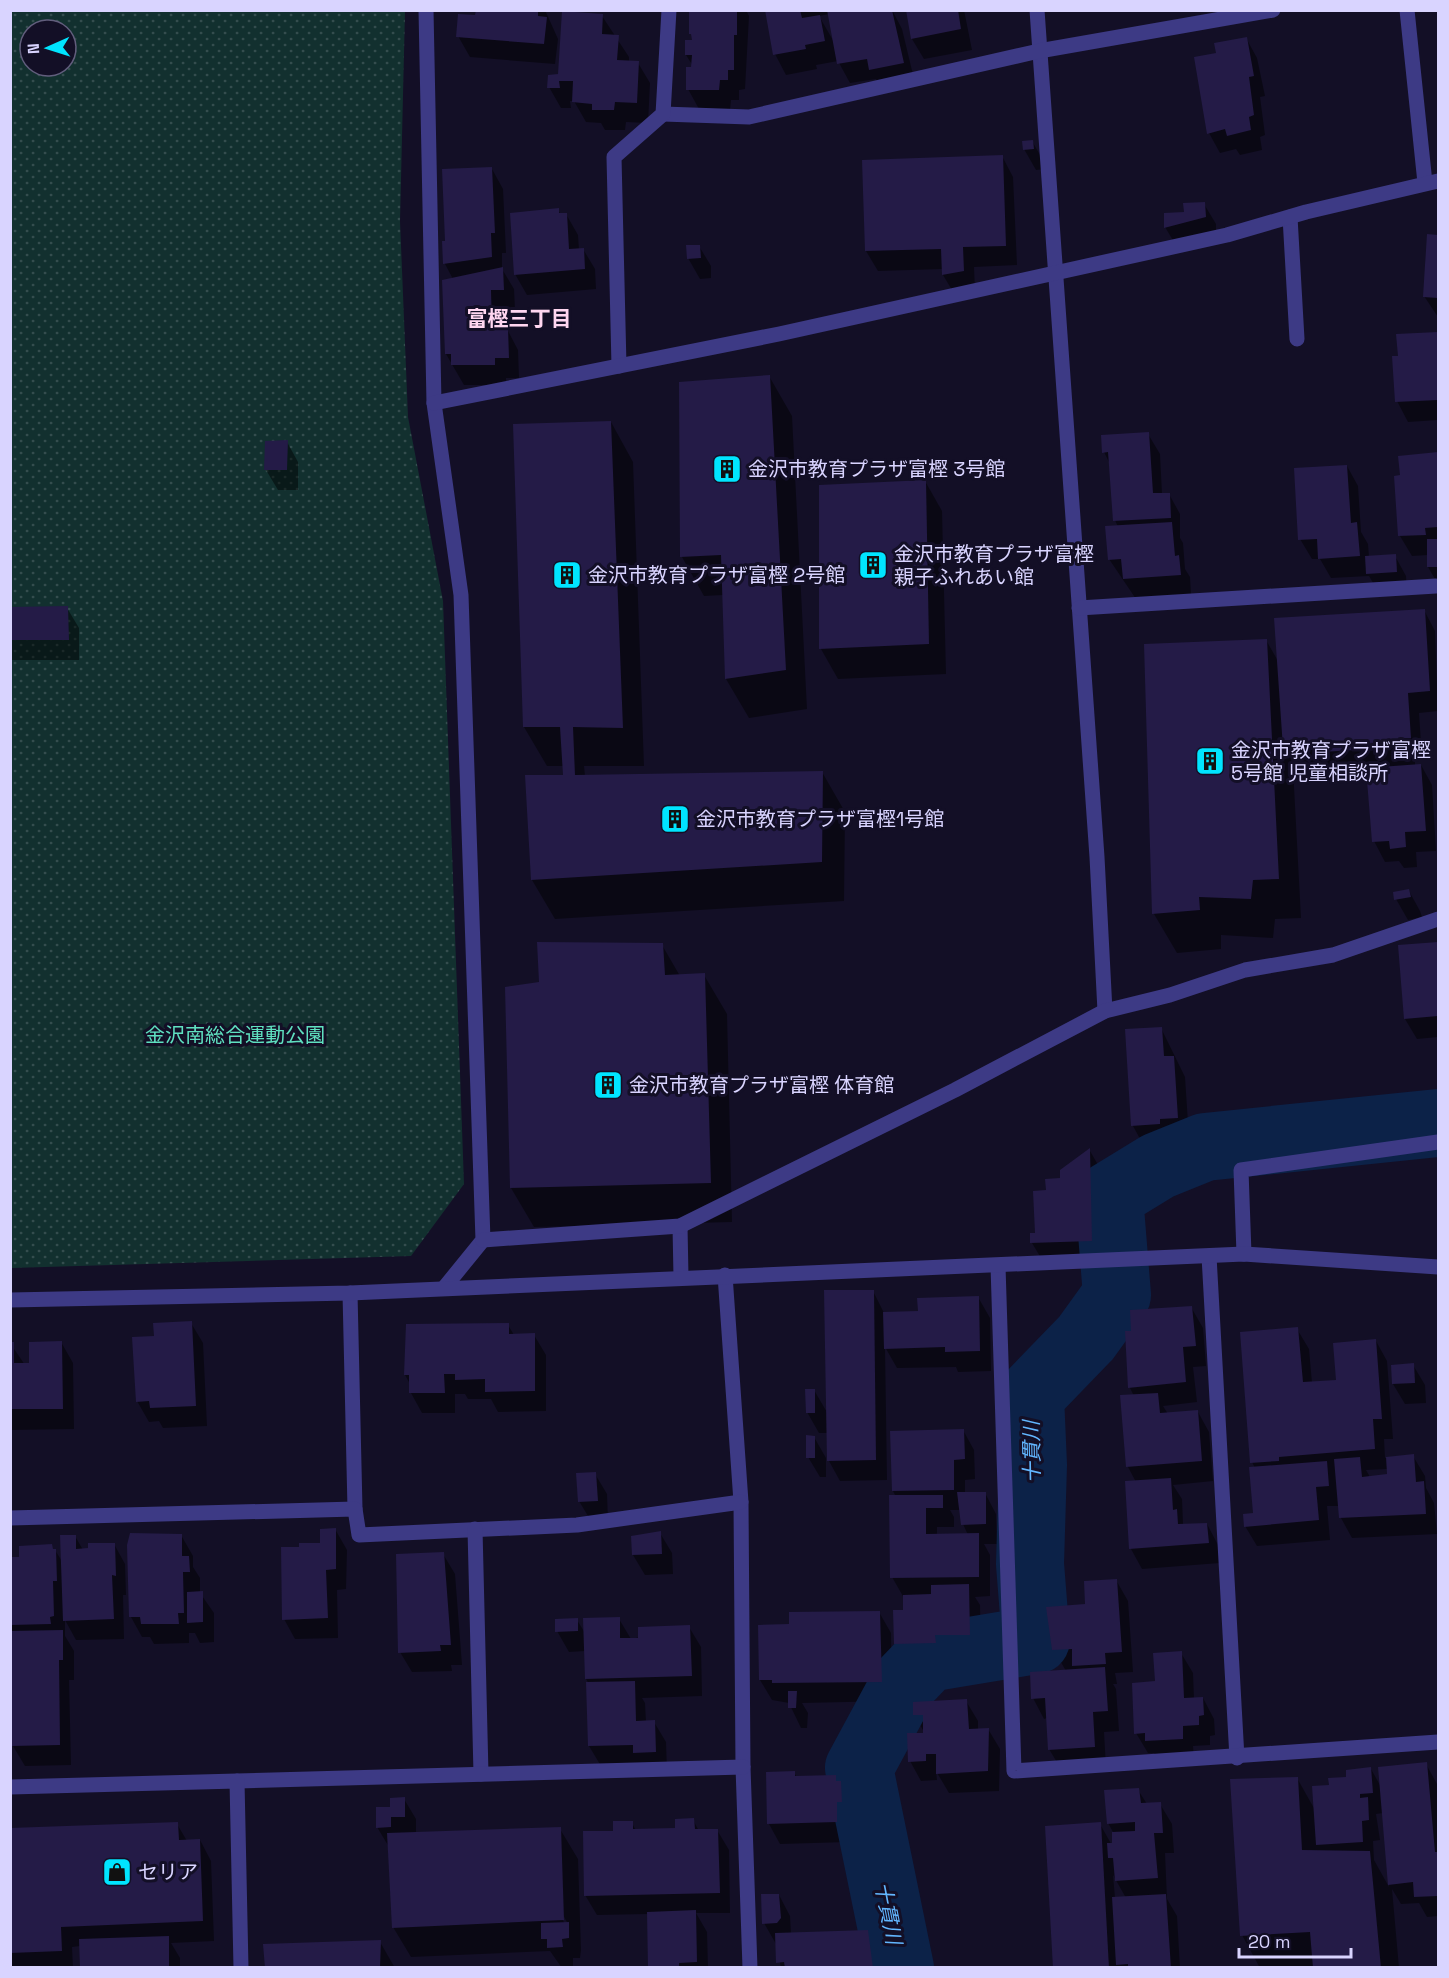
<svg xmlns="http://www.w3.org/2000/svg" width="1449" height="1978" font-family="'Space Grotesk','Noto Sans JP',sans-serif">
	<defs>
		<pattern id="green-dots" width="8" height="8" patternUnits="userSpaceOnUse" patternTransform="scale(1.5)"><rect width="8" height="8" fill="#12302f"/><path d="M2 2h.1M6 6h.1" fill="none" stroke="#344d4e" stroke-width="1.8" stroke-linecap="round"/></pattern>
	</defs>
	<rect width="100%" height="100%" fill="#130f26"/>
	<path fill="url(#green-dots)" fill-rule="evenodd" d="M10,11h395l-5,210 8,196 35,184 21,583 -53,72 -400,12zM30,30h36v36h-36z"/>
	<g fill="#0007" fill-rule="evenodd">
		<path d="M477,10h68l13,29 -3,25 -85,-7 -12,-21 18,-19z"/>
		<path d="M690,10h56l3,6 -4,73 -6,1v10h-8l-1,10 -31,-1 -11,-20 5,-23 -7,-11 7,-14z"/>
		<path d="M767,10h125l10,19 13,54 -33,7 -6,-11 -26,4 -12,-22 -22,4 1,4 -31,6 -11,-21zM829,14l5,28 -15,-26z"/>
		<path d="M907,10h57l8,40 -48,9 -12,-20z"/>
		<path d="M602,16l27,41v5l9,1 12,20 -2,40 -22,-1 -1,8h-20l-4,-7 -15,-1 -12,-21h-4l1,7h-10l-12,-21z"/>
		<path d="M1246,38l11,20 8,38 -5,1 5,38 -5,2 2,13 -22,5 -4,-6 -16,4 -11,-20 8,-79z"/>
		<path d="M1032,141l12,21 1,7 -9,1 -12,-21z"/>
		<path d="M1002,156l11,21 4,88 -43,2 1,24 -20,4 -12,-20v-6l-65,2 -12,-20 -3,-90z"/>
		<path d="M492,169l11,20 3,64h-4v16l12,20 1,21h-14l1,20 5,-1 11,21 1,28h-13v7h-42l-18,-31 7,-75 -8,-15 -1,-21h3z"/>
		<path d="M1204,204l12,20v14l-39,9 -12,-20z"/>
		<path d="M558,210l3,5 5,-1 12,21 1,15 4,-1 12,20 1,20 -69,6 -12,-21z"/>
		<path d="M1428,236h10v81l-14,-21z"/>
		<path d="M699,246l12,20v12l-11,1 -12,-21z"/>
		<path d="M1438,334v86l-30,2 -11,-21 3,-44 -2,-22z"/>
		<path d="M769,376l23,40 15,293 -58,9 -23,-39 -3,-84 -19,1 -22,-39 -1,-173z"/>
		<path d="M611,422l22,40 11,304h-60l1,10 237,-4 23,40 -1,89 -289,18 -23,-39 -5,-103 37,-1v-10h-17l-23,-39z"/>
		<path d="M1148,434l12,20 2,40h7l11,20v24l3,5 2,26 5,8 1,18 -55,4 -27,-40 9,-32 -3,-7 -5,-56 -6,-12z"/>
		<path d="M287,442l11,20v28h-20l-12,-20z"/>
		<path d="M1438,454v130l-10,-17v-12l-16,1 -12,-20 2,-59 -2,-19z"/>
		<path d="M1347,466l11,20 3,46 7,12 1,13 26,-1 11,20 1,16 -28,1 -10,-17 -38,2 -11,-19h-8l-12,-20z"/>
		<path d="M925,481l17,30 4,163 -108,5 -17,-30 -1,-162z"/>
		<path d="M10,608h57l12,20v32h-69z"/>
		<path d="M1424,610l11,21 3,80 -19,2 3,45h-7v8l6,-1 11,20 4,66 -20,1 1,15 -13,1 -5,-7 -14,1 -11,-21 -6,-71 -33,2 -3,-6 -39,2 8,150 -26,1 -2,19 -52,-3v14l-44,4 -23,-39 112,-274 12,21z"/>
		<path d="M1409,891l11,20 2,6 -14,3 -12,-21z"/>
		<path d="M1438,944v93l-21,2 -12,-20 -5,-73z"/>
		<path d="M662,945l18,31 24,-1 23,39 5,208 -198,5 -23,-39 -5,-200 35,-5z"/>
		<path d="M1161,1028l24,49 4,61 -18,1v5l-27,2 -11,-20z"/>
		<path d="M1090,1151l11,19 2,91 -59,2 -12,-20 -1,-9h6l10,-43z"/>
		<path d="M873,1291l11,22h35l59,-16 12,21 1,53 -33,1 -2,-5 -59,1 -12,-21 2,133 -47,1 -11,-20 -1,-28h-9l-12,-21 7,-22 14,24z"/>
		<path d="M1191,1307l12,21 3,38 -13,1 4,35 -34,4 5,8 30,-2 11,20 4,49 -40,4 9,14 1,25h24l11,21 2,18 -78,6 -11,-20 5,-67 -8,-15 -6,-71h12l-4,-8 3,-56z"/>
		<path d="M191,1323l12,20 4,83 -44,2 -4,-7 -10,1 -12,-21 19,-64z"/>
		<path d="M508,1325l6,10h20l12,20v56l-48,1 -7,-13h-23l-3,-5h-10v19h-33l-11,-20 -1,-9 -5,-9z"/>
		<path d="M1297,1329l12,20 3,34 25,-2 39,-40 11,20 6,78h-9l1,19 28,-2 12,20 1,12 8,15 3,31 -85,4 -11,-20 -1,-12h-13l3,34 -73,6 -12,-20 10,-11v-47l-3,-6zM1388,1469l1,7 -19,1 -4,-7z"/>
		<path d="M61,1342l12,21 1,66 -64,1v-87l15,22h6z"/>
		<path d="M1413,1365l12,20 1,18 -21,1 -12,-20z"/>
		<path d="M963,1430l11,20 1,29 -10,1v14l20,-1 11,21 1,30h-13l6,11v41l-15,1 5,8 1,50h-35v8l-39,1 -12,-21 10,-32 -1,-13 -12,-21 4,-80 -3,-6zM950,1510h11l2,14 5,11h-31v-8h17v-10z"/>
		<path d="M814,1437l12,21v19h-6l-12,-20z"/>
		<path d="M595,1474l12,20 1,27h-17l-12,-20z"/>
		<path d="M335,1529l12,21 -1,39 -9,1 1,48 -43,1 -11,-20 16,-70 21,-5z"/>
		<path d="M660,1533l12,20 1,21 -28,1 -12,-20z"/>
		<path d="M181,1535l12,21v11l7,11v15l14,20v29l-14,1 -5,-10h-6v10l-35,1 -4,-7h-8l-11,-20z"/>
		<path d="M75,1536l8,14 31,-6 11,20 1,31h-3l1,44 -48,1 -11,-20v16l9,15v29h-5l2,85 -46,1 -12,-20 -3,-187 45,-9 8,13z"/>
		<path d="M443,1554l12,20 7,91h-11l1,6 -40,1 -12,-20z"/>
		<path d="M1116,1580l12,21 5,71 -18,1 2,11h-4l3,5 3,42 -15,1 2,35 -45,2 -12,-20 -2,-31 -3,1 -11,-21 33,-27 -12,-21 -6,-42 38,-2z"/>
		<path d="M879,1612l12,21 1,68 -90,2 6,10 -1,15h-6l-12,-25 -17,-3 -12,-20 -1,-54h31z"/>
		<path d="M619,1619l12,20 58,-12 12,20 1,49 -60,2 3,5 1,19h8l12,20 1,30 -66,-6 -12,-20v-62l-3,-5 -1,-28 -16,1 -12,-21 20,-11 8,13z"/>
		<path d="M1181,1653l12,20 1,26 9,-1 11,21 1,16 -5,1v9l-17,1 1,12 -35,2 -5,-7h-6l-12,-20 20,-50z"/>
		<path d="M966,1701l12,20v9l10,-1 12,20 -1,42 -50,2 -13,-22 1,9 -16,1 -11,-20 16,-26 -12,-20z"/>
		<path d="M1426,1764l11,20 1,12v120l-11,1 -8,-14 -18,1 -9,-15 7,79h-139l-18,-33 55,-157 18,32 16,-24 17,-8 23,-9 10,18zM1383,1813l6,74 -15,-27 -1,-19 7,-1 -4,-26z"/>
		<path d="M794,1772l3,6 38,-1 6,6 11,20 1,19h-5v20l-68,2 -11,-20z"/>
		<path d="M1138,1790l9,14h13l12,20 2,29h-9l2,46 10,17 3,52h-125l45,-144 14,25 -1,-17 -5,-9zM1113,1875l13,23h-11z"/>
		<path d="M404,1799l12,20v14l144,-4 18,30 3,91 -1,8h-7v9l-11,1 -12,-17 -139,6 -18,-30 -4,-80 -12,-20 15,-19zM562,1913l6,11h-3l-6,-10z"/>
		<path d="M693,1820l6,11 18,-1 12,20 1,63h-34l11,19 1,36h-58l-1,-54 -52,1 -12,-20 30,-63 17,-9 4,8 40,-1z"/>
		<path d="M177,1824l10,17 13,-1 11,21 3,80 -43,2 9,15v10h-99l-1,-22 -8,1 1,21h-63v-139z"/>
		<path d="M779,1895l11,21 1,18 77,-3 11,21 2,16h-100l-5,-24 -12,-21z"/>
		<path d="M380,1942l15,26h-129z"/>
	</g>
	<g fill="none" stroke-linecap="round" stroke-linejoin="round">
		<path stroke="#0c2248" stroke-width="68" d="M900,1968l-41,-200 47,-87 22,-23 108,-18 -6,-76 3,-99 -3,-69 56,-58 31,-43 -8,-99 49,-30 47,-19 233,-24"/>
	</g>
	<g fill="#241b47">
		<path d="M476,10h62v6l9,1 -3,27 -88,-7 2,-23 17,1z"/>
		<path d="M689,10h48v25h-3v35h-6v10h-8l-1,10h-33v-23h5l1,-12h-7v-15h7l-1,-6h-2z"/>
		<path d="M765,10h35l2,8 18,-3 5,26 -20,4 1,4 -33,6z"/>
		<path d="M827,10h65l12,53 -35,7 -2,-11 -30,5z"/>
		<path d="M906,10h52l3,19 -50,10z"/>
		<path d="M562,11l41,3 -1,20 17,1 -2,25 22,1 -2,42 -22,-1 -1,8h-22v-6l-20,-2 1,-21h-14l1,7h-13l1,-13 10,-1z"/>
		<path d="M1247,37l7,39 -5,1 5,38 -5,2 2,13 -24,6 -2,-7 -18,5 -13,-77 22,-4 -2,-10z"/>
		<path d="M1033,140l1,9 -11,1 -1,-9z"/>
		<path d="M1003,155l3,91 -43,1 1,24 -22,4 -1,-26 -76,2 -3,-91z"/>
		<path d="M492,167l3,66h-4l1,24 -49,7 -1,-23h3l-3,-72z"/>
		<path d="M1205,202l1,15 -42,11v-15l20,-1 -1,-9z"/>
		<path d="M559,208v5h8l2,36 15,-1 1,21 -71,6 -4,-62z"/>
		<path d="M1427,234l11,1v63l-15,-1z"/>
		<path d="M686,245h14l1,13 -14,1z"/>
		<path d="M503,267l1,23h-13l1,39 16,-1 1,30h-14v7h-44v-11h-6l-3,-74z"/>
		<path d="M1438,332v68l-43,2 -3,-46h6l-2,-22z"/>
		<path d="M770,375l16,295 -61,9 -4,-124 -41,2 -1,-175z"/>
		<path d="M611,421l12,307 -50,-1 2,48 248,-4 -1,91 -291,18 -6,-105h38l-3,-48h-37l-10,-303z"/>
		<path d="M1149,432l4,61h17l1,25 -58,3 -5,-69 -6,1 -1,-18z"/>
		<path d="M288,440l-1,30h-23l1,-29z"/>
		<path d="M1438,452v75l-13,1 1,7 -28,1 -4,-60 6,-1 -2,-19z"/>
		<path d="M1347,465l4,58 6,-1 3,34 -42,3 -1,-20 -19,1 -4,-72z"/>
		<path d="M926,480l3,164 -110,5v-164z"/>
		<path d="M1172,522l3,34 4,-1 2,20 -58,4 -2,-20 -13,1 -3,-34z"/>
		<rect x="1427" y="539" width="11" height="28"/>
		<path d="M1396,554l1,18 -31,2 -1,-18z"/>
		<path d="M68,606l1,34h-59v-33z"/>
		<path d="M1425,609l5,82 -22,2 3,45h-7v9l-82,5 -1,-6 -38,2 -9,-130z"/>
		<path d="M1267,639l12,240 -26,1 -2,19 -52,-2 1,13 -48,4 -8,-270z"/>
		<path d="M1421,764l5,67 -21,1 1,15 -16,2 -1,-8 -17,1 -6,-74z"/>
		<path d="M1409,889l2,8 -17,3 -1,-8z"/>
		<path d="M537,942l126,1 2,32 40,-2 6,210 -201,5 -5,-201 34,-5z"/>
		<path d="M1438,942v74l-34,3 -6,-74z"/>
		<path d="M1162,1027l2,29h10l4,62 -18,1v5l-29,2 -6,-97z"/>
		<path d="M1090,1148l2,93 -62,2v-10h5l-2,-42 13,-1 -1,-11 15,-1v-8z"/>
		<path d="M824,1290h50l2,170 -49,1z"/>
		<path d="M979,1296l1,55 -35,1v-5l-61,2 -1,-37 35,-1 -1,-13z"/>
		<path d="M1192,1306l4,40 -13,1 3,35 -58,6 -3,-57h6l-1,-21z"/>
		<path d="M192,1321l4,85 -46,2 -1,-7 -13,1 -4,-65 22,-1 -1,-13z"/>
		<path d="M509,1323v11l26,-1v58l-50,1v-13l-30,1v-6h-11l1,19h-36v-18h-5l2,-51z"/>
		<path d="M1298,1327l5,55 33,-2 -3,-37 43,-4 6,80h-9l2,30 -96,8v4l-29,2 -10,-131z"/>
		<path d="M62,1341l1,68h-53v-67h4v21h15v-21z"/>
		<path d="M1414,1363l1,20 -23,1 -1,-19z"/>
		<path d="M805,1389h10v24h-9z"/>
		<path d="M1158,1393l2,20 38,-3 4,51 -76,6 -6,-72z"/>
		<path d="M964,1429l1,30 -11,1v30l-62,1 -2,-60z"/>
		<path d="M806,1435l9,1v22h-9z"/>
		<path d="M1414,1454l2,28 8,-1 2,33 -87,4 -5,-59 26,-2 2,20 25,-3 -1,-17z"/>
		<path d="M1327,1461l2,25 -13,1 3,33 -75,7 -1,-13 10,-1 -4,-46z"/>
		<path d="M596,1472l2,29 -20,1 -2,-29z"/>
		<path d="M1171,1478l2,32 4,-1 1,15 29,-1 2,20 -80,6 -4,-68z"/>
		<path d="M957,1492h29v32l-25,1z"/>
		<path d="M889,1495h54v13h-17v26l53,-1v44l-89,1z"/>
		<path d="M336,1528v41l-10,1 2,48 -46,2 -1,-73h18v-4h21v-14z"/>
		<path d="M661,1531l1,23 -30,1 -1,-19z"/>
		<path d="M130,1533l52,1v22h7l1,16h-7l1,41h-6l1,11h-38l-1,-7h-11l-2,-72z"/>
		<path d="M60,1535h16v14l12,-1v-5h27l1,33 -4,-1 2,44 -51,2z"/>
		<path d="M52,1544l1,5h3l1,32h-4l1,35 -4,1 1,7 -41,1v-68h9v-11z"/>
		<path d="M444,1552l7,93h-11l1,6 -43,2 -2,-99z"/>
		<path d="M1117,1579l5,73 -17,1 1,11 -34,2v-17l-20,1 -6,-43 39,-3 -1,-23z"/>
		<path d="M969,1584l1,51h-35l1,8 -42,1 -1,-34h10v-15l28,-1v-9z"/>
		<path d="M203,1591v31l-16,1v-31z"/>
		<path d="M880,1611l2,71 -110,1v-3h-13l-1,-55 31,-1v-12z"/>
		<path d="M620,1617v21h18v-11l52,-2 2,51 -107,3 -2,-61z"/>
		<path d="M578,1618v13l-23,1v-13z"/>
		<path d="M63,1630v30h-4l1,85 -49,1 -1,-115z"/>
		<path d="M1182,1651l2,47 19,-1 1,18 -5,1v9l-16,1v13l-38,2v-8l-11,1 -2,-51 23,-2 -2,-28z"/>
		<path d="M1105,1667l3,44 -15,1 2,35 -47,3 -3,-52 -14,1 -1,-27z"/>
		<path d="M635,1681l1,40 19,-1 1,32 -23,1v-8l-45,1 -2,-64z"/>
		<path d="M788,1691h9l-1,17h-8z"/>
		<path d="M967,1699l2,30 20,-1 -1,43 -52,3v-20h-10v7l-18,1 -1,-29h16v-18h-10v-13z"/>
		<path d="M1427,1762l8,90h3v44l-24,1 -1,-15 -25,3 -10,-118z"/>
		<path d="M1371,1767l2,26 -13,1v4l8,-1 1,23 -7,1 1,21 -47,3 -4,-59 17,-1 -1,-7 18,-1v-7z"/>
		<path d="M795,1771v5l41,-1v6h5l1,21h-5v20l-70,2 -1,-52z"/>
		<path d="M1298,1777l4,73 68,1 11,117h-68l-3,-36 -70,4 -10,-157z"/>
		<path d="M1139,1788l2,15 20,-1 2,31h-9l4,45 -43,3 -2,-23h-5l-1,-15h5v-11l23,-1v-9l-28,2 -3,-34z"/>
		<path d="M405,1797v20h-14v10l-15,1v-21h14v-9z"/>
		<path d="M694,1818l1,11h23l2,64 -136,3 -1,-65h30v-10h20v8l42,-1v-9z"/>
		<path d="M178,1822l1,18 21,-1 3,82 -142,6 1,24 -52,2v-125z"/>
		<path d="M1101,1822l8,146h-56l-8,-142z"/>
		<path d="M561,1827l3,93 -172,8 -5,-95z"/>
		<path d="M761,1894h18l2,24 -4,5 -15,1z"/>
		<path d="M1166,1894l5,74h-43v-4l-12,1 -4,-68z"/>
		<path d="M696,1910l1,52 -18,1v5h-31l-1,-56z"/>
		<path d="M569,1922v16l-7,1 1,8 -16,1v-9h-6v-16z"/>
		<path d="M868,1930l5,38h-88l-1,-6 -8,1 -1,-30z"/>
		<path d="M169,1936v32h-89l-1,-29z"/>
		<path d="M381,1940l-1,28h-115l-2,-24z"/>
	</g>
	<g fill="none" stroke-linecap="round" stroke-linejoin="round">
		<g stroke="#3d3a85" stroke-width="15">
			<path d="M426,10l8,393 27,192 22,645 -39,48"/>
			<path d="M1037,10l60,847 8,154"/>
			<path d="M1407,10l18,173"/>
			<path d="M663,114l86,3 290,-66 234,-41"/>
			<path d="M1290,217l7,122"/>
			<path d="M619,366l-5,-209 49,-43 6,-104"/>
			<path d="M434,403l345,-69 448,-99 79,-23 132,-31"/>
			<path d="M1079,608l357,-22"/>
			<path d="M680,1226l1,51"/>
			<path d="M483,1240l197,-14 275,-136 150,-79 65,-16 75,-25 88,-15 105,-36"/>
			<path d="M1244,1254l-3,-84 197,-28"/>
			<path d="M1209,1256l28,502"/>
			<path d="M998,1266l16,505 424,-29"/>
			<path d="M725,1275l16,227 2,265 7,201"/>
			<path d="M350,1293l5,216"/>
			<path d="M10,1300l340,-7 894,-39 194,13"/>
			<path d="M10,1518l345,-9 4,26 218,-10 164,-23"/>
			<path d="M475,1529l6,245"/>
			<path d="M237,1781l506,-14"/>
			<path d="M10,1787l227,-6 4,187"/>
		</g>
	</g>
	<defs>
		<g id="building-square" transform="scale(1.5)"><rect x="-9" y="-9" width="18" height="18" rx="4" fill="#00e5ff" stroke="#130f26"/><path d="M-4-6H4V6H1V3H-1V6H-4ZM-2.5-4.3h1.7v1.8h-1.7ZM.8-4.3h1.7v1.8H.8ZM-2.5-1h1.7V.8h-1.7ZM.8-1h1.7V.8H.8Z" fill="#111"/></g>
		<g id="shop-square" transform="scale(1.5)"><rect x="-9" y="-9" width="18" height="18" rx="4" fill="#00e5ff" stroke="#130f26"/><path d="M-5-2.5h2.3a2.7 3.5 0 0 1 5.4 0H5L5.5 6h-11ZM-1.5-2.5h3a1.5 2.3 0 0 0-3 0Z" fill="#111"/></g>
	</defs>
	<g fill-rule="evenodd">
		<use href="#building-square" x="727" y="469"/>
		<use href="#building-square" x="873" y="565"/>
		<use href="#building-square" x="567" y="575"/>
		<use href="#building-square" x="1210" y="761"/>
		<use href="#building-square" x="675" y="819"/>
		<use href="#building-square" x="608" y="1085"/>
		<use href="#shop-square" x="117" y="1872"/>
	</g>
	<g text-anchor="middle" stroke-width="6" stroke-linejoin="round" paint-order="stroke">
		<g font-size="20" fill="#d9d4ff" stroke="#130f26" text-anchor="start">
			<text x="748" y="476">金沢市教育プラザ富樫 3号館</text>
			<text x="894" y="561">金沢市教育プラザ富樫<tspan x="894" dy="23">親子ふれあい館</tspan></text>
			<text x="588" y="582">金沢市教育プラザ富樫 2号館</text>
			<text x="1231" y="757">金沢市教育プラザ富樫<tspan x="1231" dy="23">5号館 児童相談所</tspan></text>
			<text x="696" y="826">金沢市教育プラザ富樫1号館</text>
			<text x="629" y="1092">金沢市教育プラザ富樫 体育館</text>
			<text x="138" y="1879">セリア</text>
		</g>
		<g font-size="20" fill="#5fe0c0" stroke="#130f26">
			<text x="235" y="1042">金沢南総合運動公園</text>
		</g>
		<g font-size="21" font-weight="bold" fill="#ffd6f0" stroke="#130f26">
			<text x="519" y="326">富樫三丁目</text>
		</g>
		<g font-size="21" font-style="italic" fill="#62b6ff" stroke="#130f26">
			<text transform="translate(1032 1452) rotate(-91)" y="7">十貫川</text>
			<text transform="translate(888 1913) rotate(79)" y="7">十貫川</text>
		</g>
	</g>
	<rect width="1449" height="1978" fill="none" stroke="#d9d4ff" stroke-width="24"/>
	<g transform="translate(48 48) rotate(267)"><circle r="28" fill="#130f26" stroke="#625e7d" stroke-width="1.5"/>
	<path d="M0-4.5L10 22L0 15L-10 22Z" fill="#00e5ff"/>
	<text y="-9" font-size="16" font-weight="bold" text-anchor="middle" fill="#d9d4ff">N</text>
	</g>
	<path d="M1239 1948v9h112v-9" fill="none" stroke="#d9d4ff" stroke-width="3"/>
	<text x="1248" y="1948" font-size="18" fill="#d9d4ff" stroke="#130f26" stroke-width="4.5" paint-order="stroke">20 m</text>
</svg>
